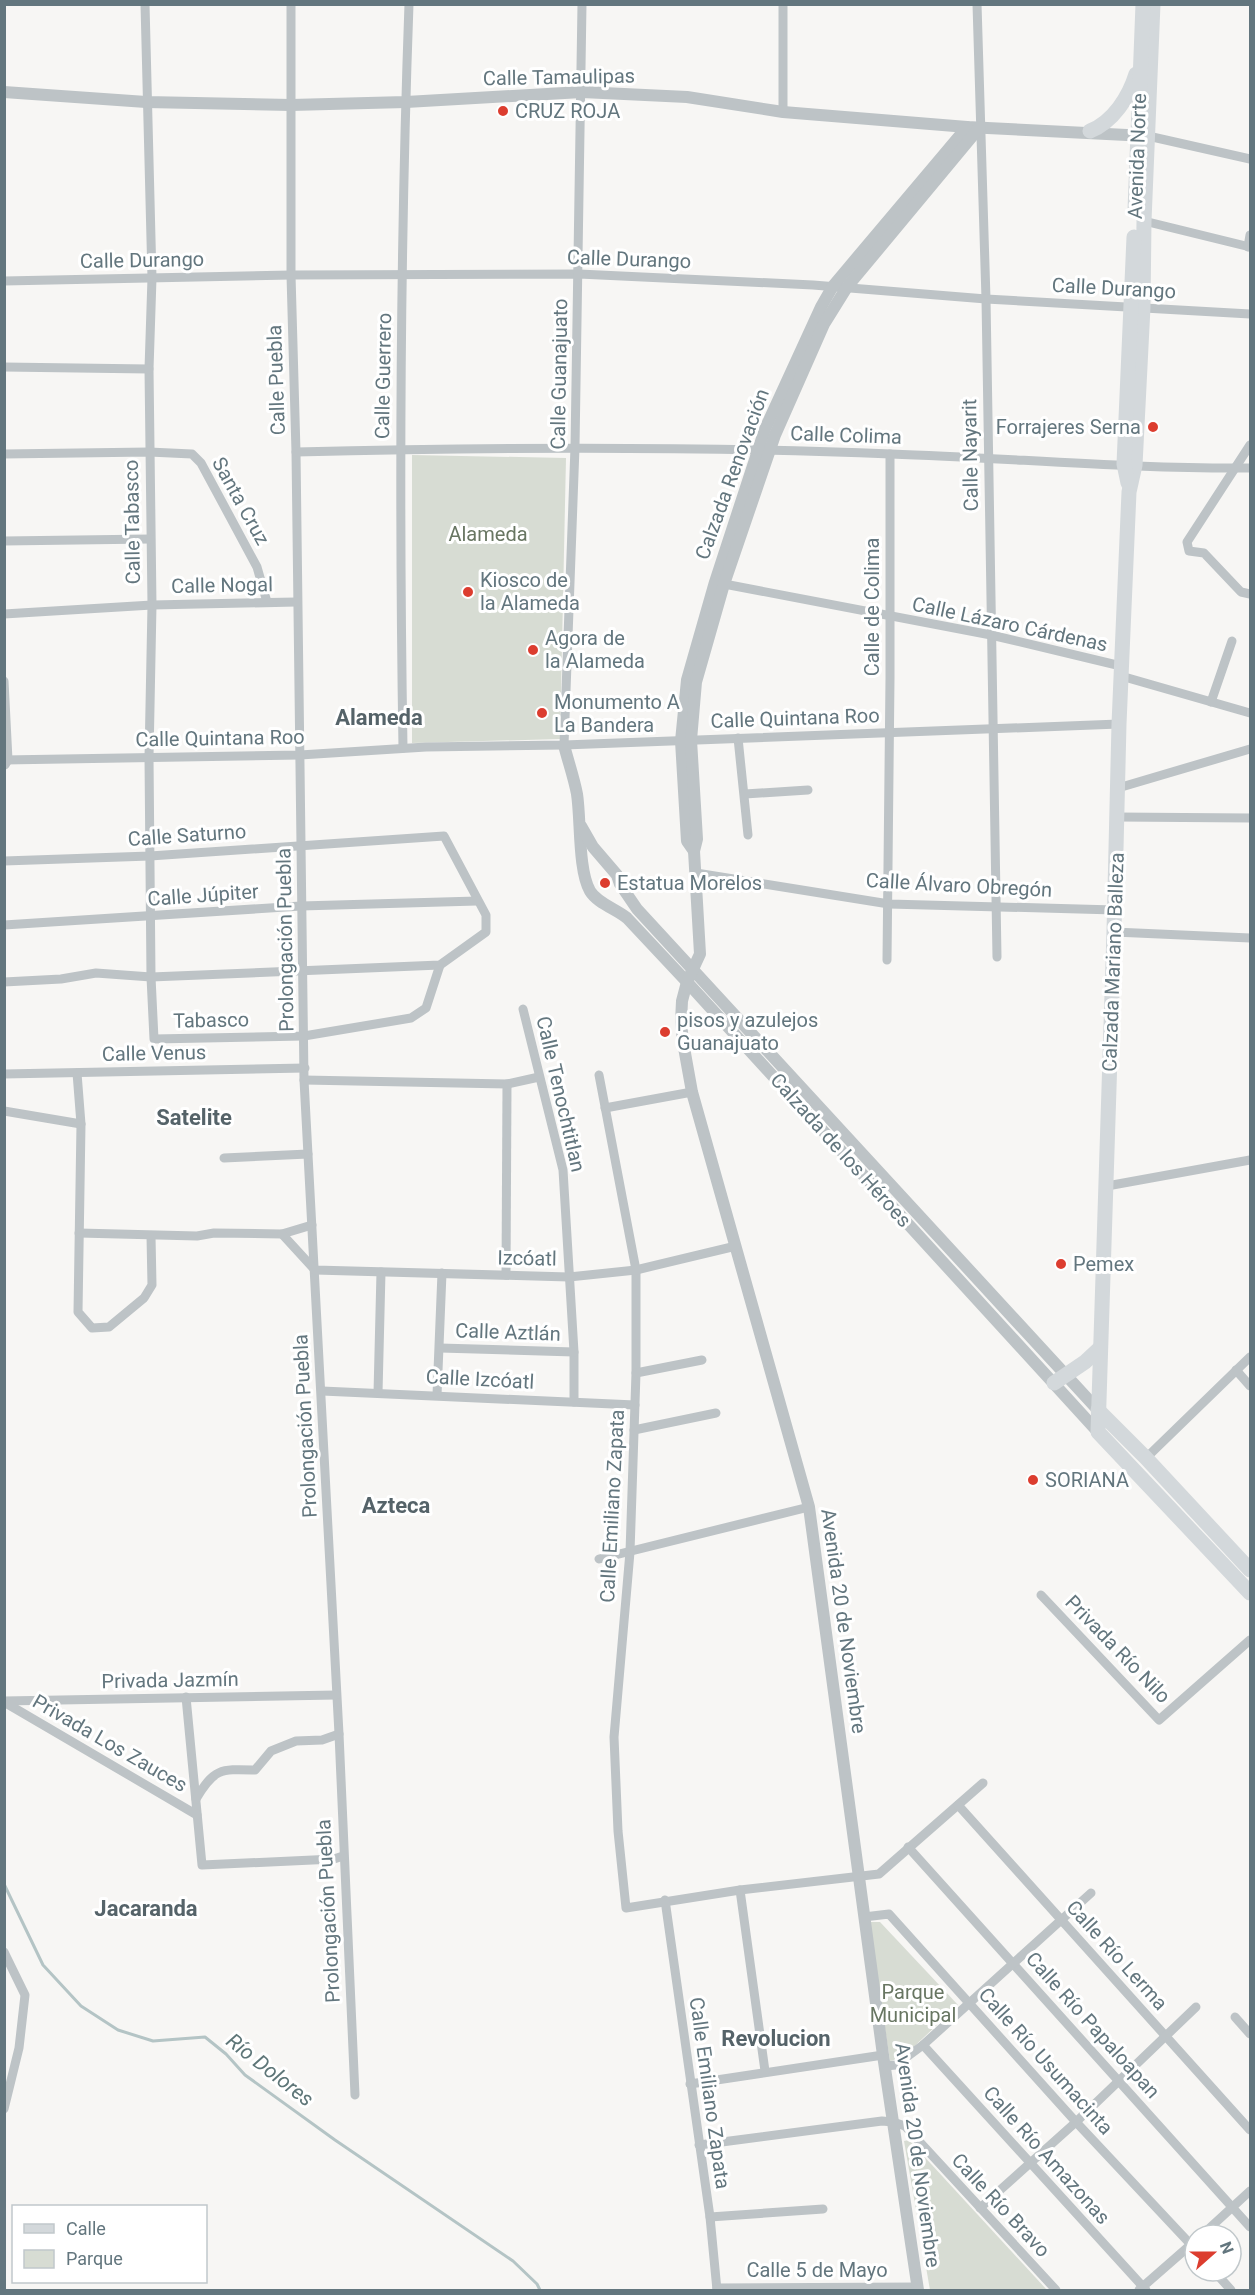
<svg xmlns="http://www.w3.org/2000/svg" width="1255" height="2295" font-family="Roboto,sans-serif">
	<rect width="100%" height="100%" fill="#f7f6f4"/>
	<g fill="#d7dcd3">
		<path d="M412,455l154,3 -6,281 -148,4z"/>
		<path d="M869,1922h11l78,83 -56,53 -12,3z"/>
		<path d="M909,2140l138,150h-117l-26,-149z"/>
	</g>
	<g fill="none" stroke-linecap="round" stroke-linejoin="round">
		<path stroke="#b4c4c5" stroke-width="3" d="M4,1884l39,81 38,41 37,24 35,11 52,-4 21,17 19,21 90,65 178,121 24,23 3,6"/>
		<g stroke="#bdc3c6" stroke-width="9">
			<path d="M145,4l7,274 -3,91 3,236 -3,152 2,220 3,62 150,-3 107,-18 15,-10 14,-43"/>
			<path d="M291,4v271l5,177 8,628 35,654 16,361"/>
			<path d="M977,4l9,295 11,658"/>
			<path d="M783,112v-108"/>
			<path d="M1148,136l102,23"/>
			<path d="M1144,221l106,26"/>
			<path d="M1248,247l2,-12"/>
			<path d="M4,281l287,-6 288,-1 234,11 173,14 264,15"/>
			<path d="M4,367l145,2"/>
			<path d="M1250,445l-63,97 2,9 15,2 37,39 9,2"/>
			<path d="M296,452c198,-5 397,-6 595,2 120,4 240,15 359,14"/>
			<path d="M4,454l145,-2 43,2 9,9 56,104 10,35"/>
			<path d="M4,541l146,-2"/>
			<path d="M719,583l272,52 130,31"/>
			<path d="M4,614l148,-9 144,-3"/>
			<path d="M1121,676l129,37"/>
			<path d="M4,681l4,79 -3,5"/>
			<path d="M1211,702l21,-61"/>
			<path d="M738,738l10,97"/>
			<path d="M564,745l11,-298 7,-443"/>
			<path d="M403,748c-4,-248 -3,-496 6,-744"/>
			<path d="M4,760l296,-5 126,-8 138,-2 555,-21"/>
			<path d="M1118,788l132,-39"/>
			<path d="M745,794l63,-4"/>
			<path d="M1117,817l133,1"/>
			<path d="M4,861l146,-5 294,-20 42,79v17l-46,33 -289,12 -55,-4 -35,6 -57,3"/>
			<path d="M696,873l193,31 226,6"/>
			<path d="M4,925l297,-19 176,-5"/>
			<path d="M1114,932l136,6"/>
			<path d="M887,960l3,-282v-224"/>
			<path d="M523,1009l40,161 11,182v50"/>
			<path d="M77,1073l4,51 -3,188 14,16 17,-1 35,-29 8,-13 -1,-49"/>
			<path d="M4,1074l301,-6"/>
			<path d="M599,1075l37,195v103l-6,179 -16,185 4,94 8,77 114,-18 139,-16 104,-91"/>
			<path d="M304,1080l203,4 32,-7"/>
			<path d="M605,1108l87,-16"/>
			<path d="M4,1111l77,13"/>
			<path d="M224,1158l84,-4"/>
			<path d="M1107,1186l143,-26"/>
			<path d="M79,1233l118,3 17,-3 68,1 30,-9"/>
			<path d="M282,1234l33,36 254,7 67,-7 100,-24"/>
			<path d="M506,1275l1,-191"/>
			<path d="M440,1348l134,4"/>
			<path d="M1236,1370l14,16"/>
			<path d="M636,1373l66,-13"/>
			<path d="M322,1391l313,14"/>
			<path d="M378,1393l3,-121"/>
			<path d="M437,1395l5,-122"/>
			<path d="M634,1430l82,-17"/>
			<path d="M1146,1458l104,-101"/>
			<path d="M599,1559l210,-52"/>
			<path d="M1041,1595l118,125 91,-80"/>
			<path d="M186,1697l16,168 132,-6 9,-3"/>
			<path d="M4,1701l332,-6"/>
			<path d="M4,1702l193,113"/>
			<path d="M196,1799c18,-31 25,-30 59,-29l16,-19 25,-10 26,-1 17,-6"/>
			<path d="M958,1805l292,325"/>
			<path d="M908,1847l342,380"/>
			<path d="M740,1890l25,181"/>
			<path d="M665,1900l45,317 7,73"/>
			<path d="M864,1917l25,-3 187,208 119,127"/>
			<path d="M4,1952l21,43 -6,53 -15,61"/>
			<path d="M1235,2017l15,17"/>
			<path d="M923,2045l223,245"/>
			<path d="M885,2066l11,-1 27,-20 168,-152"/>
			<path d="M690,2084l193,-29"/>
			<path d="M699,2145l183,-24 11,1 12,4 151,164"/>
			<path d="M980,2208l96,-86 120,-115"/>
			<path d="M710,2217l113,-8"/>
			<path d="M1202,2235l48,-44"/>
			<path d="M1214,2271l17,19"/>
			<path d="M717,2288l201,-1"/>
			<path d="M1139,2290l56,-49"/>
		</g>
		<g stroke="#bdc3c6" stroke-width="12">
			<path d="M4,92l142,10 145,3 115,-3 176,-10 105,5 96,15 184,15 180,9"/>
			<path d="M564,745c4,16 10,33 13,49 4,26 1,76 13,97 7,12 26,18 37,27l60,64 411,450"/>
			<path d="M581,826l12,21 24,28 3,9 17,25 461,501"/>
			<path d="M694,851l-7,-10 -6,-100 6,-61 28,-98 50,-153 56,-122 12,-21 134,-159"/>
			<path d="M918,2290l-35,-235 -74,-548 -117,-415 -9,-50 -2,-20 1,-21 5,-19 13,-28 -6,-103 3,-12 -6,-99 5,-58 28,-98 51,-149 49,-111 23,-37 133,-160"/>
		</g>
		<g stroke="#d3d8db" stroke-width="15">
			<path d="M1153,4l-9,217 -1,86 -8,158 -6,27 -10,232 -5,208 -16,500 152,161"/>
			<path d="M1090,131c23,-9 39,-34 46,-57"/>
			<path d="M1135,210l8,-206"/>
			<path d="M1128,483l-4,-19 10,-227"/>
			<path d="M1054,1383l31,-21 15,-14"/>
			<path d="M1098,1410l48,48 104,112"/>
		</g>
	</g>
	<g fill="#dc3d2f" stroke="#fff" stroke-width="2">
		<circle cx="503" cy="111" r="6"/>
		<circle cx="1153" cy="427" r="6"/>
		<circle cx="468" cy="592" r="6"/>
		<circle cx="533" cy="650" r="6"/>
		<circle cx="542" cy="713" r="6"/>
		<circle cx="605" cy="883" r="6"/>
		<circle cx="665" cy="1032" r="6"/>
		<circle cx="1061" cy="1264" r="6"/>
		<circle cx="1033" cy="1480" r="6"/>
	</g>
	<g text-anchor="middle" stroke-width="6" stroke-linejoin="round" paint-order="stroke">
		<g font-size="20" fill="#63767e" stroke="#fff">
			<text transform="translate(559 77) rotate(-1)" y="7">Calle Tamaulipas</text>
			<text transform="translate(1137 156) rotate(-88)" y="7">Avenida Norte</text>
			<text transform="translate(629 259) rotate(2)" y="7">Calle Durango</text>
			<text transform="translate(142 260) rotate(-1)" y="7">Calle Durango</text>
			<text transform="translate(1114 288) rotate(3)" y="7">Calle Durango</text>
			<text transform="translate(559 374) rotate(-89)" y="7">Calle Guanajuato</text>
			<text transform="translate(383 376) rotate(-89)" y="7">Calle Guerrero</text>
			<text transform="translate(276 380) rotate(-92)" y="7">Calle Puebla</text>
			<text transform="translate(846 435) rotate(2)" y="7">Calle Colima</text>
			<text transform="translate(970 455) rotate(-91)" y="7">Calle Nayarit</text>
			<text transform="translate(732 474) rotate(-70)" y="7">Calzada Renovación</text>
			<text transform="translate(241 501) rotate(61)" y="7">Santa Cruz</text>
			<text transform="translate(132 522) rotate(-91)" y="7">Calle Tabasco</text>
			<text transform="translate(222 585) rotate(-1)" y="7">Calle Nogal</text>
			<text transform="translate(872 607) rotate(-90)" y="7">Calle de Colima</text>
			<text transform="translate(1010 624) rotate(12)" y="7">Calle Lázaro Cárdenas</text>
			<text transform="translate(795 718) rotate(-2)" y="7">Calle Quintana Roo</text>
			<text transform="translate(220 738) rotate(-1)" y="7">Calle Quintana Roo</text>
			<text transform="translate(187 835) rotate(-4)" y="7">Calle Saturno</text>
			<text transform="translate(959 885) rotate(3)" y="7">Calle Álvaro Obregón</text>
			<text transform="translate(203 895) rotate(-4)" y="7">Calle Júpiter</text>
			<text transform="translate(285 940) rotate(-91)" y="7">Prolongación Puebla</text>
			<text transform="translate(1113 962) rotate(-88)" y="7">Calzada Mariano Balleza</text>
			<text transform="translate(211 1020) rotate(-1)" y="7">Tabasco</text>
			<text transform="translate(154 1053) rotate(-1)" y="7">Calle Venus</text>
			<text transform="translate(561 1094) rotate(77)" y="7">Calle Tenochtitlan</text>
			<text transform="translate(841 1150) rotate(48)" y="7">Calzada de los Héroes</text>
			<text transform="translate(527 1258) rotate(1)" y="7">Izcóatl</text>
			<text transform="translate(508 1332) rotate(2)" y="7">Calle Aztlán</text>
			<text transform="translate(480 1379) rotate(3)" y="7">Calle Izcóatl</text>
			<text transform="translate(305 1426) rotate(-93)" y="7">Prolongación Puebla</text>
			<text transform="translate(612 1506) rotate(-87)" y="7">Calle Emiliano Zapata</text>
			<text transform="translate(844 1621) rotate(82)" y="7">Avenida 20 de Noviembre</text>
			<text transform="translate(1118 1649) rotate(46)" y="7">Privada Río Nilo</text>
			<text transform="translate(170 1680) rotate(-1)" y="7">Privada Jazmín</text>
			<text transform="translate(110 1743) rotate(30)" y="7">Privada Los Zauces</text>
			<text transform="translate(328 1911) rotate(-93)" y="7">Prolongación Puebla</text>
			<text transform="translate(1117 1955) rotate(48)" y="7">Calle Río Lerma</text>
			<text transform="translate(1093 2025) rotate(48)" y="7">Calle Río Papaloapan</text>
			<text transform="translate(1046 2061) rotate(48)" y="7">Calle Río Usumacinta</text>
			<text transform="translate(710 2093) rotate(82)" y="7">Calle Emiliano Zapata</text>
			<text transform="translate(918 2155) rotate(82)" y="7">Avenida 20 de Noviembre</text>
			<text transform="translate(1047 2155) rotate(48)" y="7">Calle Río Amazonas</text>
			<text transform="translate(1001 2205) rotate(47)" y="7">Calle Río Bravo</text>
			<text x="817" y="2277">Calle 5 de Mayo</text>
		</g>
		<g font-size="20" fill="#63767e" stroke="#fff" text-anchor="start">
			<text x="515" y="118">CRUZ ROJA</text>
			<text x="1141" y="434" text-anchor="end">Forrajeres Serna</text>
			<text x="480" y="587">Kiosco de<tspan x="480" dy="23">la Alameda</tspan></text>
			<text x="545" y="645">Agora de<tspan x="545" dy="23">la Alameda</tspan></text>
			<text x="554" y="709">Monumento A<tspan x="554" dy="23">La Bandera</tspan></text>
			<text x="617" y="890">Estatua Morelos</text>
			<text x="677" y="1027">pisos y azulejos<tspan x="677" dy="23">Guanajuato</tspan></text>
			<text x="1073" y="1271">Pemex</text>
			<text x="1045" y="1487">SORIANA</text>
		</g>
		<g font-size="20" fill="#687662" stroke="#fff">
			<text x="488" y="541">Alameda</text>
			<text x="913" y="1999">Parque<tspan x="913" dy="23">Municipal</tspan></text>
		</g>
		<g font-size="21" font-style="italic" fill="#5e7678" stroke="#fff">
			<text transform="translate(270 2070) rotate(38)" y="7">Río Dolores</text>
		</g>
		<g font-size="22" font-weight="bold" fill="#556369" stroke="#fff">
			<text x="379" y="725">Alameda</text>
			<text x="194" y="1125">Satelite</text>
			<text x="396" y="1513">Azteca</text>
			<text x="146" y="1916">Jacaranda</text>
			<text x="776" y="2046">Revolucion</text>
		</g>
	</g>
	<rect width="1255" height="2295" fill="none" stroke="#63767e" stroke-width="12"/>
	<rect x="12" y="2205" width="195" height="78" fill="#ffffff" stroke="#c1c8cb" stroke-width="1.5"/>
	<rect x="24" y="2224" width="30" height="9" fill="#d3d8db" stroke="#c1c8cb" stroke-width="1.5"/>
	<text x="66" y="2235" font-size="18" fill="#63767e">Calle</text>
	<rect x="24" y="2250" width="30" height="18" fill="#d7dcd3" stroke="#c1c8cb" stroke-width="1.5"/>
	<text x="66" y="2265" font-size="18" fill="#63767e">Parque</text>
	<g transform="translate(1213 2253) rotate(69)"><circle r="28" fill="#ffffff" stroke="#c1c8cb" stroke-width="1.5"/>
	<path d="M0-4.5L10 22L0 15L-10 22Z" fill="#dc3d2f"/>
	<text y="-9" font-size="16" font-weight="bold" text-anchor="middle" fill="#63767e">N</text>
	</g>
</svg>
